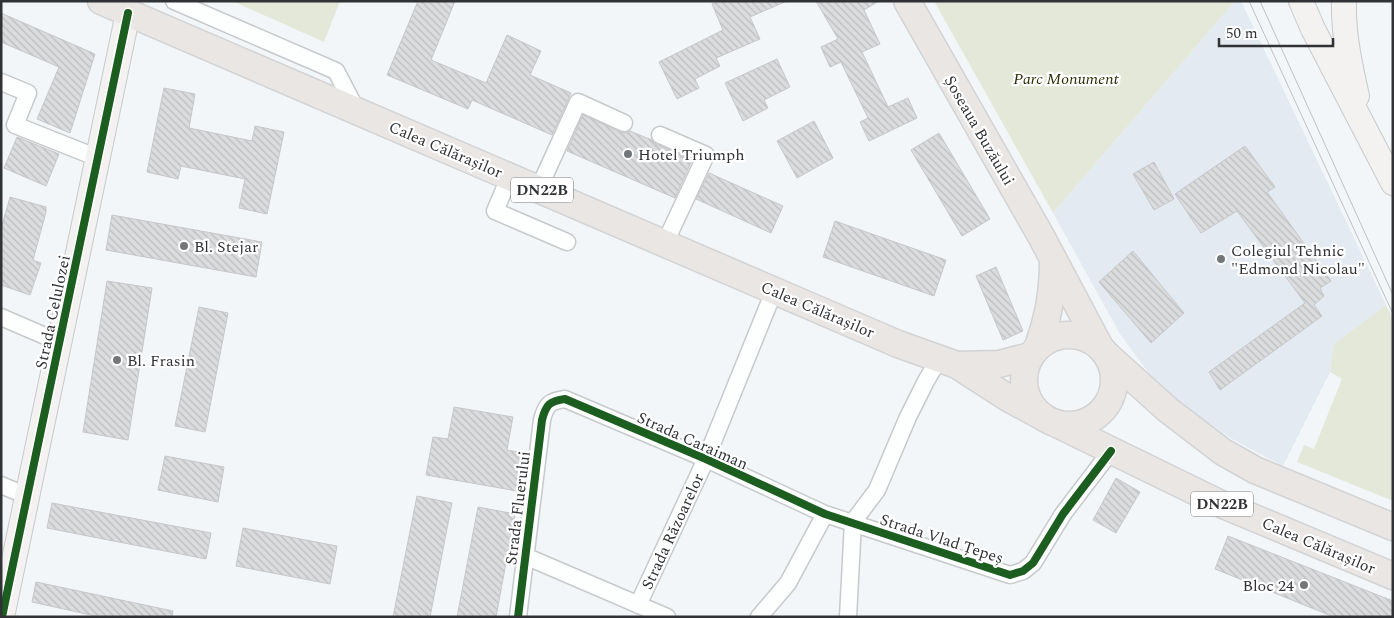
<svg xmlns="http://www.w3.org/2000/svg" width="1394" height="618" font-family="Spectral,serif">
	<defs>
		<pattern id="building-back-hatch" width="6" height="6" patternUnits="userSpaceOnUse" patternTransform="scale(1.25)"><rect width="6" height="6" fill="#dbdcde"/><path d="M-1 5l2 2M0 0l6 6M5-1l2 2" fill="none" stroke="#bcbdbf"/></pattern>
	</defs>
	<rect width="100%" height="100%" fill="#f3f6f9"/>
	<path fill="#e3eaf2" d="M1235,1h6l145,304 -52,39 -4,28 -47,94 -51,-27 -70,-48 -42,-57 -67,-121z"/>
	<g fill="#e4e8d8">
		<path d="M232,1h108l-16,41z"/>
		<path d="M934,1h301l-182,212z"/>
		<path d="M1386,305l7,15v181l-96,-39 7,-17 10,4 28,-70 -12,-7 4,-28z"/>
	</g>
	<g fill="url(#building-back-hatch)" stroke="#c7c7ca">
		<path d="M418,1h37l-24,59 55,23 21,-48 34,16 -11,24 41,18 -19,42 -80,-35 -4,9 -81,-34z"/>
		<path d="M719,1h68l-37,16 10,22 -44,19 4,8 -25,13 4,9 -22,11 -18,-37 64,-32 -11,-26z"/>
		<path d="M816,1h63l-15,9 16,34 -18,8 26,55 20,-9 9,20 -48,23 -9,-19 8,-4 -27,-56 -11,5 -9,-20 17,-8z"/>
		<path d="M1,13l94,41 -25,79 -33,-14 22,-52 -58,-25z"/>
		<path d="M777,59l13,28 -26,13 4,8 -25,13 -18,-38z"/>
		<path d="M164,88l31,6 -6,34 63,13 3,-15 29,6 -17,82 -28,-6 6,-29 -64,-13 -3,13 -31,-7z"/>
		<path d="M583,115l37,17 5,1 5,-2 22,9 4,4 36,16 -17,38 -108,-47z"/>
		<path d="M814,121l19,37 -36,20 -20,-37z"/>
		<path d="M939,133l51,86 -28,17 -51,-86z"/>
		<path d="M17,137l42,17 -13,32 -42,-18z"/>
		<path d="M1245,146l30,41 -8,5 64,89 -11,7 4,8 -10,9 8,11 -102,74 -11,-18 96,-69 -68,-92 -36,22 -26,-39z"/>
		<path d="M1154,162l20,37 -20,11 -21,-36z"/>
		<path d="M709,173l74,33 -12,27 -75,-34z"/>
		<path d="M10,197l36,10v5l-13,48 8,3 -11,32 -29,-10v-56z"/>
		<path d="M112,215l150,27 -6,35 -150,-27z"/>
		<path d="M835,221l111,39 -12,36 -111,-39z"/>
		<path d="M1133,251l51,62 -33,30 -52,-61z"/>
		<path d="M996,267l27,64 -20,9 -27,-64z"/>
		<path d="M107,281l45,7 -24,152 -45,-8z"/>
		<path d="M199,307l29,6 -23,119 -30,-6z"/>
		<path d="M454,407l59,10 -6,33 17,3 -7,38 -91,-16 7,-38 15,2z"/>
		<path d="M165,456l59,11 -6,35 -60,-12z"/>
		<path d="M1116,478l24,14 -24,41 -23,-13z"/>
		<path d="M417,496l35,7 -22,114h-37z"/>
		<path d="M52,503l159,30 -5,26 -159,-31z"/>
		<path d="M478,507l37,7 -19,103h-39z"/>
		<path d="M243,528l94,18 -7,38 -94,-18z"/>
		<path d="M1228,536l165,65v16h-59l-119,-48z"/>
		<path d="M36,582l137,29 -1,6h-72l-68,-15z"/>
	</g>
	<g fill="none" stroke-linecap="round" stroke-linejoin="round">
		<g stroke="#c7c9cb" stroke-width="19">
			<g id="street">
				<path d="M174,1l162,70 21,40"/>
				<path d="M1,82l27,11 -13,32 83,33"/>
				<path d="M660,135l46,20 -41,88"/>
				<path d="M510,176l-15,35 72,31"/>
				<path d="M539,188l39,-86 46,21"/>
				<path d="M1,317l58,25"/>
				<path d="M1,485l26,11"/>
				<path d="M525,556l142,61"/>
				<path d="M638,605l68,-146 68,-168"/>
				<path d="M518,617l24,-197c4,-16 8,-19 23,-21l141,60 119,55 185,61 13,-4 10,-8 30,-49 48,-63"/>
				<path d="M759,617l29,-34 37,-69"/>
				<path d="M848,617l5,-95 24,-32 31,-73 18,-36 13,-22"/>
			</g>
		</g>
		<g stroke="#c7c9cb" stroke-width="26">
			<g id="secondary">
				<path d="M1301,1l12,28 80,154"/>
				<path d="M1344,1c-1,32 6,64 13,95"/>
				<path d="M2,617l126,-604"/>
			</g>
		</g>
		<g stroke="#d2d3d4" stroke-width="29">
			<g id="primary">
				<path d="M101,1l797,343 59,21 51,33 35,19"/>
				<path d="M907,1l134,235 59,111"/>
				<circle cx="1069" cy="380" r="45"/>
				<path d="M1038,346c11,-30 15,-55 15,-87"/>
				<path d="M1107,355l61,55 55,42 32,18 138,57"/>
				<path d="M957,365l42,-1 31,-8"/>
				<path d="M1055,423l166,81 172,72"/>
			</g>
		</g>
		<use href="#street" stroke="#fdfefe" stroke-width="16"/>
		<use href="#secondary" stroke="#f3f2f1" stroke-width="24"/>
		<use href="#primary" stroke="#eae6e4" stroke-width="26"/>
		<g stroke="#c0c0c2" stroke-width="1">
			<path d="M1249,1l144,313"/>
			<path d="M1260,1l133,294"/>
		</g>
		<g stroke="#fff" stroke-width="11">
			<g id="cycleway">
				<path d="M2,617l126,-604"/>
				<path d="M518,617l24,-197c4,-16 8,-19 23,-21l141,60 119,55 185,61 13,-4 10,-8 30,-49 48,-63"/>
			</g>
		</g>
		<use href="#cycleway" stroke="#1b5e20" stroke-width="8"/>
	</g>
	<g fill="#74777a" stroke="#fff" stroke-width="2">
		<circle cx="628" cy="154" r="5"/>
		<circle cx="184" cy="246" r="5"/>
		<circle cx="1221" cy="259" r="5"/>
		<circle cx="117" cy="360" r="5"/>
		<circle cx="1304" cy="585" r="5"/>
	</g>
	<g text-anchor="middle" stroke-width="4.5" stroke-linejoin="round" paint-order="stroke">
		<g fill="#fff" stroke="#6e7072" stroke-width="1">
			<rect x="511" y="177.5" width="62" height="25" rx="4"/>
			<rect x="1191" y="491.5" width="62" height="25" rx="4"/>
		</g>
		<g font-size="15" font-weight="bold" fill="#303235">
			<text x="542" y="195">DN22B</text>
			<text x="1222" y="509">DN22B</text>
		</g>
		<g font-size="16" font-style="italic" fill="#2b2d05" stroke="#fff">
			<text x="1066" y="84">Parc Monument</text>
		</g>
		<g font-size="16" fill="#303235" stroke="#fff">
			<text transform="translate(980 130) rotate(60)" y="6">Șoseaua Buzăului</text>
			<text transform="translate(446 149) rotate(23)" y="6">Calea Călărașilor</text>
			<text transform="translate(818 309) rotate(23)" y="6">Calea Călărașilor</text>
			<text transform="translate(52 312) rotate(-78)" y="6">Strada Celulozei</text>
			<text transform="translate(693 440) rotate(24)" y="6">Strada Caraiman</text>
			<text transform="translate(517 508) rotate(-83)" y="6">Strada Fluerului</text>
			<text transform="translate(672 531) rotate(-65)" y="6">Strada Răzoarelor</text>
			<text transform="translate(942 538) rotate(18)" y="6">Strada Vlad Țepeș</text>
			<text transform="translate(1319 545) rotate(23)" y="6">Calea Călărașilor</text>
		</g>
		<g font-size="16" fill="#303235" stroke="#fff" text-anchor="start">
			<text x="638" y="160">Hotel Triumph</text>
			<text x="194" y="252">Bl. Stejar</text>
			<text x="1231" y="256">Colegiul Tehnic<tspan x="1231" dy="18">"Edmond Nicolau"</tspan></text>
			<text x="127" y="366">Bl. Frasin</text>
			<text x="1294" y="591" text-anchor="end">Bloc 24</text>
		</g>
	</g>
	<rect width="1394" height="618" fill="none" stroke="#303235" stroke-width="5"/>
	<path d="M1219 38v8h114v-8" fill="none" stroke="#303235" stroke-width="2.5"/>
	<text x="1226" y="38" font-size="15" fill="#303235" stroke="#ffffff" stroke-width="4" paint-order="stroke">50 m</text>
</svg>
